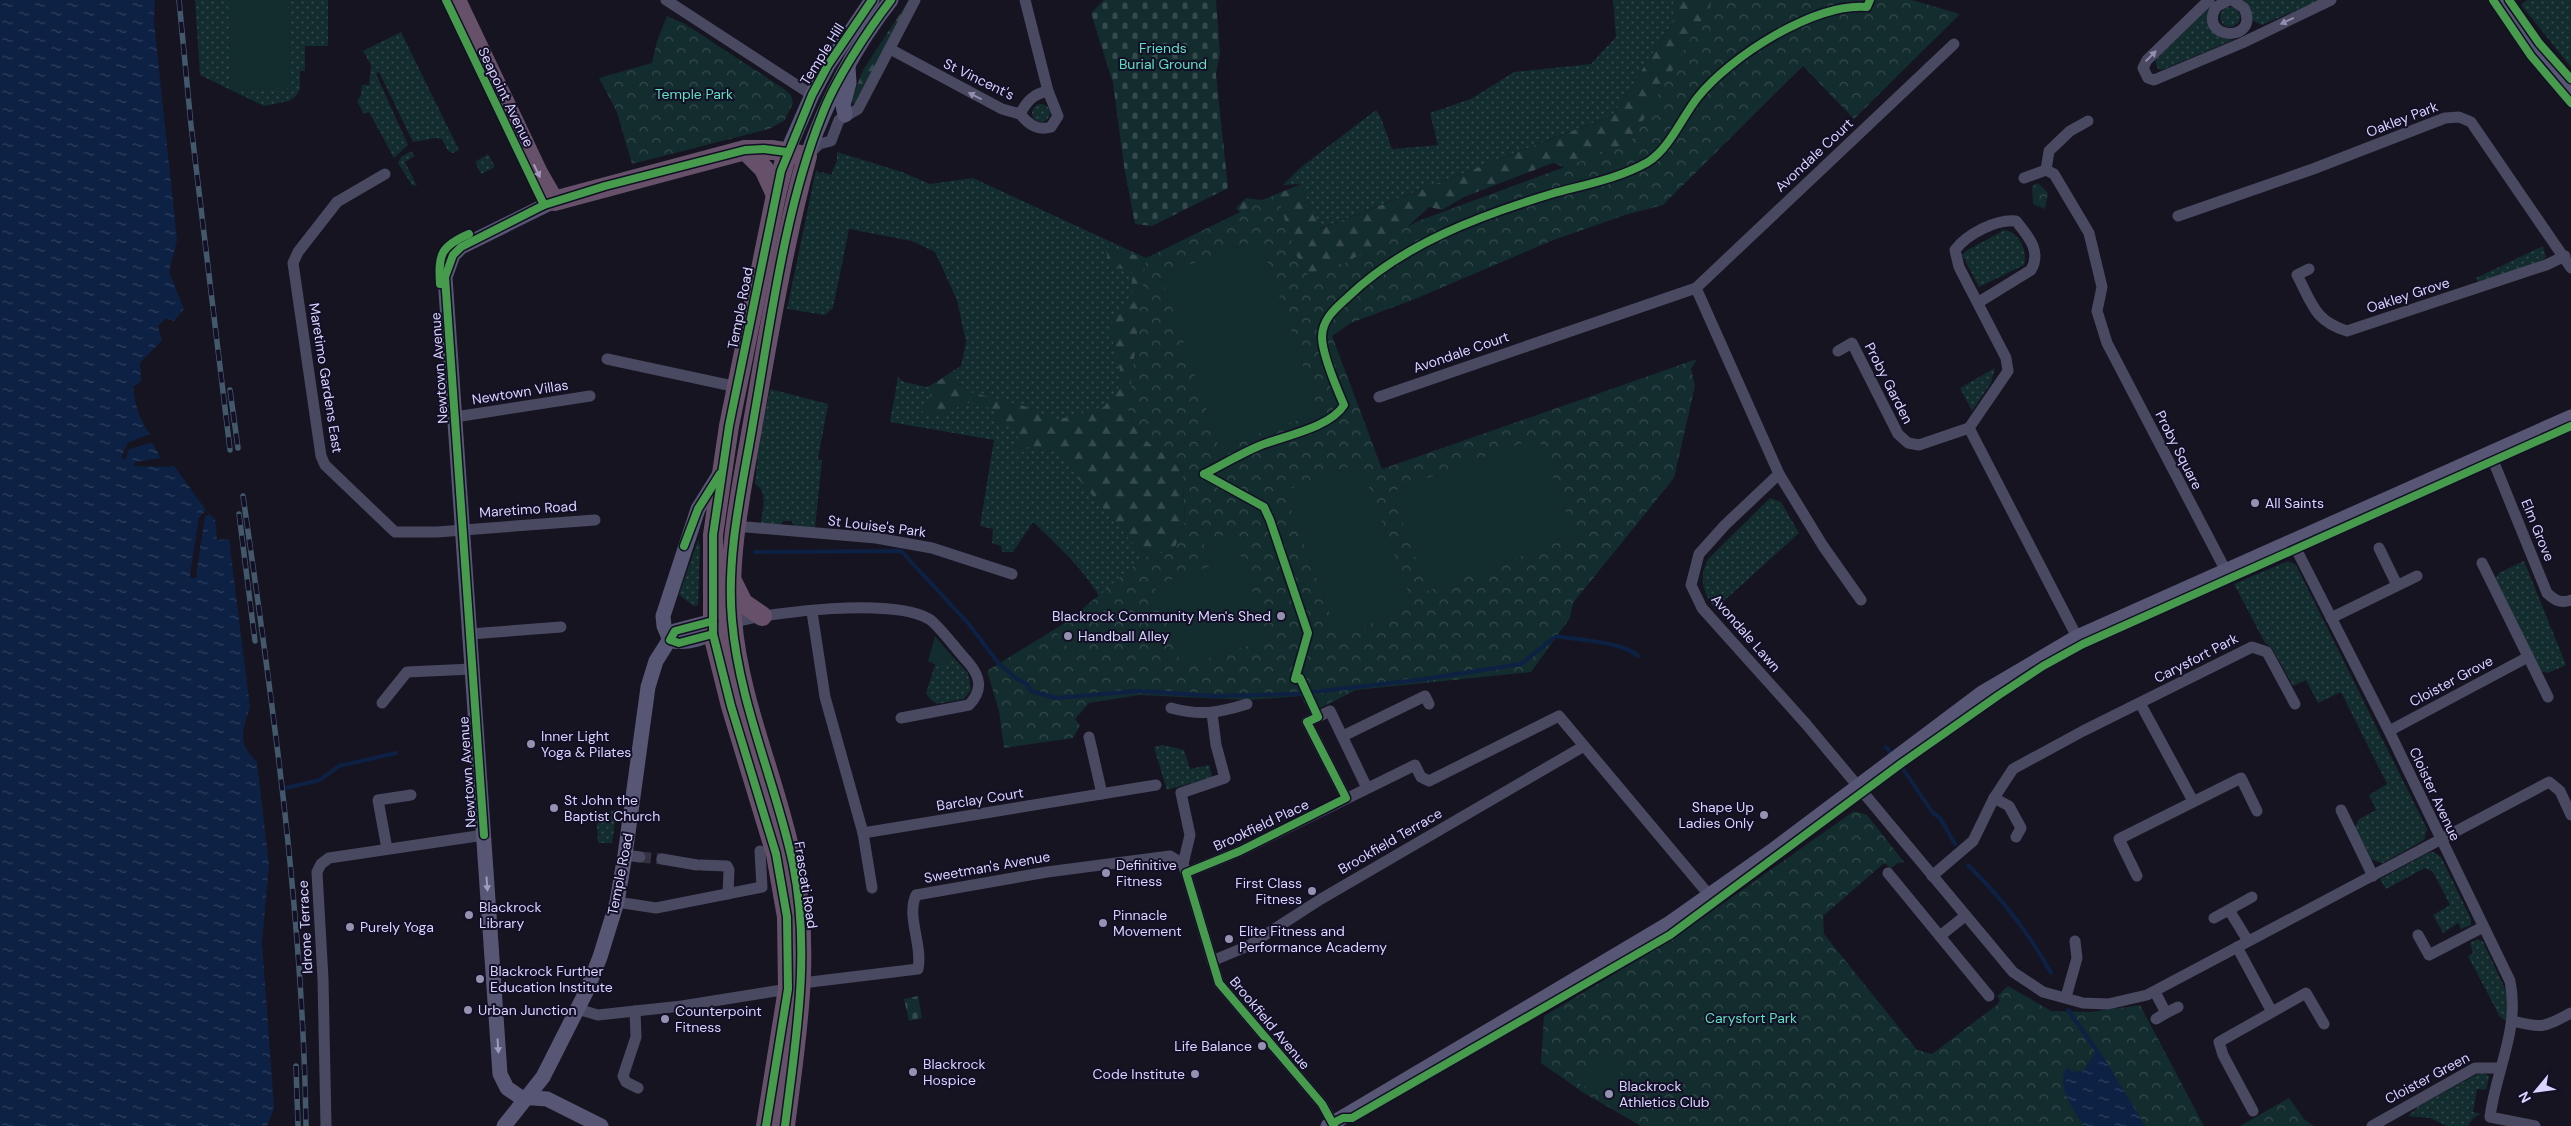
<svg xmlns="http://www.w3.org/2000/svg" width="2571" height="1126" font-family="'DM Sans',sans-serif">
	<defs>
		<pattern id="grass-dots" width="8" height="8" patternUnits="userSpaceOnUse" patternTransform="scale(1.25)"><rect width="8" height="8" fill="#132c2d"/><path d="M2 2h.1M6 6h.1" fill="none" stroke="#354a4c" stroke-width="1.8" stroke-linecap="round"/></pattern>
		<pattern id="forest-firs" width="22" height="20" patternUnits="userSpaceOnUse" patternTransform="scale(1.25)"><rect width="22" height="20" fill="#132c2d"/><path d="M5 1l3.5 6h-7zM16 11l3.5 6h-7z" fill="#354a4c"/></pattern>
		<pattern id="cemetery-stones" width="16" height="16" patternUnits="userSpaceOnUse" patternTransform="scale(1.25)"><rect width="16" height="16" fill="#132c2d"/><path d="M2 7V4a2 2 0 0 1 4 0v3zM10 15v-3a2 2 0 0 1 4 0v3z" fill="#354a4c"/></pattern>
		<pattern id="park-crowns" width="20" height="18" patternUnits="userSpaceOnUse" patternTransform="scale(1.25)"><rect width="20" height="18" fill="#132c2d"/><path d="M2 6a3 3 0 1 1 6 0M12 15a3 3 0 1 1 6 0" fill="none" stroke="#354a4c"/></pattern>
		<pattern id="water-ripples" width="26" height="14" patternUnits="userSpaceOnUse" patternTransform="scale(1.25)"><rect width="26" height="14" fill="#0d2144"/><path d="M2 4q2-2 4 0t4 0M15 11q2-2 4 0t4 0" fill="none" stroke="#304060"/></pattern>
	</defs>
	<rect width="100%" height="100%" fill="#161421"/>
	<g fill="url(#grass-dots)">
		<path d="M195,0h133v46h-23v25h-5v18l-4,7 -7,5 -25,5 -64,-31z"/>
		<path d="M1613,0h60v22l-60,93 -294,114 -18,-45 -18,1 17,-17 76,-58 5,8 11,31 46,-4 -8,-32 41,-14 43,-27 77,-8 25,-27z"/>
		<path d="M2238,0h82l-58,25 -13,-6z"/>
		<path d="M2527,0h44v67l-50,-62z"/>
		<path d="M2211,6l15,32 7,2 -71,30 -4,-1 -3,-9z"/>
		<circle cx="2230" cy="17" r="10"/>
		<path d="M401,32l58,118 -6,3 -5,-2 -6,-12 -6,-1 -23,4 -34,-70 -3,2 32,71 -14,13 -25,-46 -5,2 -7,-13 4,-6 1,-10h7l2,-20 -8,-14z"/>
		<circle cx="1041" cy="113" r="9"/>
		<path d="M411,151l4,5 -10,6 12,24 -5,-1 -14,-22 3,-6z"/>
		<path d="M837,152l65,20 28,12 43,-6 173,80 -18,154 46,138 -30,7 -45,39c-17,-29 -42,-51 -66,-74l-20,30h-11l-1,-6 -9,-3 1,-14 -13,-3 14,-86 -104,-18 8,-45 6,5 24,5 33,-21 5,-24 -9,-42 -22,-48 -23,-11 -63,-12 -16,79 -8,7 -38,-6 29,-139 6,4v-2l9,3 6,-14z"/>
		<path d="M488,154l7,13 -14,7 -6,-12z"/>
		<path d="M2004,230c15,2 24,21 20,35l-45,22 -17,-32 4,-4z"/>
		<path d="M2543,246l3,11 -5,5 -63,20 -2,-4z"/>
		<path d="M1995,368l-4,15 -19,28 -12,-23z"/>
		<path d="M770,389l58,15 -10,55 4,1 -7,68 -21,-2 -2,-5h-9l-3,4 -19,-2c1,-13 8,-31 -6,-39l4,-42z"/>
		<path d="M1770,498l11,4 18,31 -84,76c-12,-17 -17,-31 -7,-50z"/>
		<path d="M698,540l2,6 -2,59 -4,1 -15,-11z"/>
		<path d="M2288,561l8,4 131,264 -3,11 -41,23 -11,-3 -17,-33 4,-8 17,-9 -7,-15 18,-11 -46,-92 -23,11 -12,-23 -13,6 -21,-38 -7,-5 -31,-59z"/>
		<path d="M2524,561l42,104 -18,8 -8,-2 -44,-93 3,-5z"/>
		<path d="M954,658l14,15 3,17 -7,9 -27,5 -7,-5 -4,-6 8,-25 2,-4z"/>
		<path d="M1163,745l21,5 6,19 19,-4 3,12 -45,13 -13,-43z"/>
		<path d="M617,809l-5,34h-14l-1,-19 8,-11z"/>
		<path d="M2434,852l7,5 30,62v6l-10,4 -3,-6 -15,10 -10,-18 17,-10 -17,-33 -8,-4 -39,21 -6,-10 48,-26z"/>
		<path d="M2478,939l5,3 25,53 -2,26 -6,-4 -32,-61 5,-3 -3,-10z"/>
		<path d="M2481,1072l8,4 -3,14 -9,-1 -4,23 8,2 -8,4 -5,8h-21l-17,-8 -22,-2 11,-10z"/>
	</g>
	<g fill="url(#forest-firs)">
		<path d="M909,0h3l-56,103 -2,1 -3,-3 12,-31z"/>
		<path d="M1673,0h38v4l-48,131 -75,41 -35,-13 -89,34 -22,13 -13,-3 -42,39 -75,37 -16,-28 -11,-32 -40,-6 -9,-9 10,-10 16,2 39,-16 19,45 293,-114 60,-93z"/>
		<path d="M1105,247l41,11 -18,154 11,23 43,33 3,54 -11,28 -30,7 -88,-105 -28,-5 -15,13 5,-24 -5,-11h-19l1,-15c-23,-8 -28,-13 -47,5l-26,-1 13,-31 20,-13 4,19 65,17 33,14 47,-13 14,-18 2,-19 -11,-43 23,-34v-21l-22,-7z"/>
	</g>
	<g fill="url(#cemetery-stones)">
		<path d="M1104,0h112l4,54 -4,20 12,114 -76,38 -17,-2 -11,-58 -11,-83 -22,-70z"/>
		<path d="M918,996l4,22 -13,3 -5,-22z"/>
	</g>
	<g fill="url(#park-crowns)">
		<path d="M1711,0h201l48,14 -106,105 -51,-53 -140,139 -38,10 -74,26 -136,58 -64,24 -19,13 50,133 315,-110 -6,10 4,17 -21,92 -101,125 -3,15 -39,54 -175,18 -46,23 -9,-17 -52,4 -110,-5 -50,8 -14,16 5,7 -7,12 -69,10 -5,-37 -12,-40 81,-50 76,-64 30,-7 11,-28 -3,-54 -43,-33 -11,-23 18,-154 131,-64 19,61 16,27 106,-61 212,-78 81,-139z"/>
		<path d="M667,16l18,8 99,65 7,6 2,8 -9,18 -15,8 -137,35 -15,-52 -18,-34 53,-15 5,-22z"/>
		<path d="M2038,183l10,10 -3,16 -12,-5 -1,-18z"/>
		<path d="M1854,811l13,4 37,47 -6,1 -8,6 -4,-5h-3l-60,52 1,18 93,116 15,4 65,-49 3,-5 -3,-4 11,-10 43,25 40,1 49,-7 64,121h-563l-57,-33 -43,-30 3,-47 133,-80z"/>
		<path d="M2289,1098l15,21 10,7h-74z"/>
	</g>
	<g fill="#132c2d">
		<path d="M228,0h60l3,88 -60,2z"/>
		<path d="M1260,239l59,174 -100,34 -58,-172z"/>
		<path d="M1538,437l37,99 -147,55 -37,-99z"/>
		<path d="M1360,463l54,144 -76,29 -54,-145z"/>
		<path d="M1233,532l35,107 -86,28 -28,-82 57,-19 -8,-24z"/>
		<path d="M1067,623l16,20 -11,10 -16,-21z"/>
		<path d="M935,636l19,22 -17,8 -9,-5z"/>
		<path d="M1610,1057l16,24 -9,25 -40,-24 16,-16z"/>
	</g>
	<g fill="url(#water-ripples)">
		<path d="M0,0h155l-1,22 23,218 -8,32 15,37 -10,12 -8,-3 -8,8 4,14 -22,23 1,18 -8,6c2,18 6,32 17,47l-22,9 1,6 24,-7 8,16 -26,4 -1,4h40l32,44 -7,8 -9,59 5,1 10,-61 4,-3 6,5 2,21 12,-1 21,168c-8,26 -13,35 7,55l12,104 -7,76 12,166 -7,18h-267z"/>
		<path d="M2100,1051l45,75h-61c-10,-16 -29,-40 -17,-59l5,5 11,-1 12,-18z"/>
	</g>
	<g fill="#161421">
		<path d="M150,434l2,2 -23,10 25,-6 9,20 -21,3h23l5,4 -36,-1 1,-4 26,-4 -9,-16 -23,7 -4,11 -4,-3 7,-14z"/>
		<path d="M206,510l1,2 -2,2 3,-1 1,1 -4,3 -2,6 -7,55 -6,-1 9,-59z"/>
	</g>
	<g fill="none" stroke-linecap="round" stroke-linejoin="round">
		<g stroke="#0d2144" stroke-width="4">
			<path d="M755,552l146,-1 67,72 31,41 18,15 10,5 4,7 25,7 83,-7 77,5 79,-2 131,-15 95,-15 35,-28c21,4 68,6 82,20"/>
			<path d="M1886,747l6,8"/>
			<path d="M1897,760l36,53 7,5 15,26"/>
			<path d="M286,788l34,-8 19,-14 57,-13"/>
			<path d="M1968,865c33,32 61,68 83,108"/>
			<path d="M2068,1010l29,41v5"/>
		</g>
		<path stroke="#333142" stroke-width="11" stroke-dasharray="11 5.5" stroke-linecap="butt" d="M640,857l22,2"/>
		<g stroke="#4a4962" stroke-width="11">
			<path d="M666,0l146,95"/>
			<path d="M2209,0l-62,60 -4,8 5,10 6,2 88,-37 89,-43"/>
			<path d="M2229,0l-13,7c-19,34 45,36 28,1l-12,-8"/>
			<path d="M890,49l112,60 18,5"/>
			<path d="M1020,114c7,-13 13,-20 28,-23l-23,-91"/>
			<path d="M1020,114c9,11 18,17 31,13l7,-11 -10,-25"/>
			<path d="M809,154l10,-10 12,-3 8,-21 19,-11 57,-109"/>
			<path d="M2046,170l3,-19 21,-20 18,-10"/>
			<path d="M385,174l-48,28 -39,50 -5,11 28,193 4,9 70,67h42l158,-12"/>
			<path d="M2024,178l22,-8 8,4 35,59 13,54 -5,24 10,32 119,228"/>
			<path d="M2178,216l135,-47 132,-51 14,-1 12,5 100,146"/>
			<path d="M2309,269l-12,6c15,28 17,46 50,56l199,-66 19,-9"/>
			<path d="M1979,302l52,-32c11,-19 -3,-34 -15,-49 -20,-2 -49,13 -61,29l4,17 47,91 2,13 -39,57 108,209"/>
			<path d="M1838,351l14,-8 46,91 10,9 11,2 50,-17"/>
			<path d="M607,359l130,28"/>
			<path d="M1379,397l317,-109"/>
			<path d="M455,417l135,-21"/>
			<path d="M2490,453l57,140c7,7 14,11 24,7"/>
			<path d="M1779,474l-54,51 -26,29 -8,31 11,23 104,116 207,248 30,20 40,11 25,1 39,-9 402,-213 11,9 11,24"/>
			<path d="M735,526l141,12 56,10 80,26"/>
			<path d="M2292,541l97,190 121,250c10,48 -14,89 -20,136l45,9"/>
			<path d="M2379,548l18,37"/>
			<path d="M2482,563l66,134"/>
			<path d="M1861,600l-38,-54 -44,-72 -83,-186 258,-244"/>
			<path d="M812,612l13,85 38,136 9,55"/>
			<path d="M2331,618l86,-42"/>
			<path d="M732,623c40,-12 161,-25 197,-4 10,6 29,33 39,43 13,15 15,28 1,43l-68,13"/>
			<path d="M470,634l91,-7"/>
			<path d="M382,703l25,-31 65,-3"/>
			<path d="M2140,703l53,98"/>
			<path d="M1171,708c29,8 47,5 76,-4"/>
			<path d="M2389,731l139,-74"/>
			<path d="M1343,736l82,-40 4,8"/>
			<path d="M1089,737l13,57"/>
			<path d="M1346,798l-39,-76 23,-11 37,77"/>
			<path d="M2341,810l32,66"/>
			<path d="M863,833l293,-48"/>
			<path d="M2016,837l5,-9 -12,-22 -15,-8 19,-29 70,-38 169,-84 15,5 28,52"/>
			<path d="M387,849l-9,-49 33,-5"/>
			<path d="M625,855l15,2"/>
			<path d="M662,859l35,6"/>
			<path d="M1183,864l7,-29 -9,-42 44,-15 -9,-33 -4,-32"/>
			<path d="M701,865l26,1 2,4 -1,24"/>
			<path d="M1186,873l54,-22 175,-86 6,12 8,4 130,-65 151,180"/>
			<path d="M1888,873l101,123"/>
			<path d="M1932,876l41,-35 21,-43"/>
			<path d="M2137,876l-18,-37 122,-61 16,33"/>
			<path d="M617,902l39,6 106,-21 -2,-36"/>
			<path d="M2229,910l19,31"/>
			<path d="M2214,918l38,-21"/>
			<path d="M2418,935l11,20 54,-28"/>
			<path d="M1940,936l25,-20"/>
			<path d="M2237,947l35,65"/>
			<path d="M1212,961l36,-15 73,-47 263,-153"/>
			<path d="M802,983l116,-14c5,-24 -12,-52 -2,-74l131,-23 123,-16 13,8 3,9 33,110 103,121 11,19"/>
			<path d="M2155,992l11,21 -10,6"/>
			<path d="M2066,997l11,-39 -2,-17"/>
			<path d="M577,1009l21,6 84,-9 106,-17"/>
			<path d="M635,1011l1,26 -13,39 3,6 12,6"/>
			<path d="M2166,1013l12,-6"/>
			<path d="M2513,1021c30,8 31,6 58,-8"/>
			<path d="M2253,1111l-30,-56 -4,-13 87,-49 18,31"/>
			<path d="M326,1126l-3,-147 -6,-107 4,-8 8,-6 155,-23"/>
			<path d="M2372,1126l103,-58h25"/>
		</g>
		<g stroke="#575674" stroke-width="15">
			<path d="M2500,0l34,49 37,41"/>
			<path d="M845,115l-2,-10 6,-22 -1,-16"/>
			<path d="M787,152l25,-57 16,-30 44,-65"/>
			<path d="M807,156c20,-56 47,-109 84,-156"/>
			<path d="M554,201l-93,46 -8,8 -8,22 55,797 7,14 13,9 27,2 54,27"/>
			<path d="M721,472l-23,37 -35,107 1,10 6,14c16,5 38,-3 52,-12"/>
			<path d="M504,1126l39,-49 44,-87 13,-33 17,-55 8,-47 23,-168 8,-26 19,-30 38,-10 10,1"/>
			<path d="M1328,1126l342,-203 102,-72 210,-158 95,-56 494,-220"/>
		</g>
		<g stroke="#67516a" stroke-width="20">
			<path d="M456,0l82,173 16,28 191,-51h28l34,6c-24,90 -39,181 -55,272 -11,64 -25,127 -20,192 7,84 45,163 61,245 18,90 3,172 -8,261"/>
			<path d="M745,150l19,19 12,26"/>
			<path d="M732,581l11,22 19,13"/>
			<path d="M766,1126l22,-137 -1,-72 -11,-63 -45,-148 -18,-72v-99l16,-109 47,-231 11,-43"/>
		</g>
		<g stroke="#43596b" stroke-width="5.5">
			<g id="rail">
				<path d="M179,0l12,125 39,325"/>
				<path d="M230,390l8,58"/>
				<path d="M243,496c30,209 60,420 63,630"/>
				<path d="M239,514l16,127"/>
				<path d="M296,1066l2,60"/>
			</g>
		</g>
		<use href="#rail" stroke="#130f26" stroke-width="4" stroke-dasharray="11" stroke-linecap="butt"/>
		<g stroke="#130f26" stroke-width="11">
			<g id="cycleway">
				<path d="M446,0l98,205"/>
				<path d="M2493,0l38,56 40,47"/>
				<path d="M2509,0l30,43 32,36"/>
				<path d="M440,284c-2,-30 1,-38 29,-50"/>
				<path d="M1204,474c18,-9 36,-20 55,-28 24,-10 71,-18 85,-41 -7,-16 -22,-51 -22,-68 0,-18 14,-29 26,-40 55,-53 131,-81 203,-103 32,-9 67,-15 97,-32 22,-14 34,-45 50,-65 32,-40 117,-95 169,-90l3,-7"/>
				<path d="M1204,474l60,33 6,13 38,113 -13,46 5,-1 18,39 -11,5 39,76 -106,53 -54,22 33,110 103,121 12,22"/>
				<path d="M684,546l14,-37 22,-35"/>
				<path d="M713,621l-38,10 -5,9 9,3 34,-9"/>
				<path d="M484,835l-39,-558 8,-22 8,-8 83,-42 61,-19 140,-36 19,-1 23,3"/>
				<path d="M1333,1123l10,-5h9l318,-183 232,-172 97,-68 44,-29 40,-22 488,-218"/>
				<path d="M766,1126l22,-137 -1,-72 -11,-63 -45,-148 -18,-72v-99l16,-109 52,-255 31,-76 16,-30 44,-65"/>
				<path d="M785,1126c11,-88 26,-174 8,-262 -17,-81 -54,-160 -61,-244 -6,-68 11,-135 22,-203 17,-97 31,-210 68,-302 13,-35 46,-85 69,-115"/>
			</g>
		</g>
		<use href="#cycleway" stroke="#469c4c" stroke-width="8"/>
	</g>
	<defs><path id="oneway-solid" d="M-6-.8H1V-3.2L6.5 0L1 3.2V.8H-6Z" transform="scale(1.25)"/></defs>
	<g fill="#928eb0">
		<use href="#oneway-solid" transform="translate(2287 21) rotate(155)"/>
		<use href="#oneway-solid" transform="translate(2151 56) rotate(-45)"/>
		<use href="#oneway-solid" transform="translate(975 96) rotate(-153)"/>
	</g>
	<use fill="#a699bc" href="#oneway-solid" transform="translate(537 171) rotate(64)"/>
	<g fill="#9e9bc0">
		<use href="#oneway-solid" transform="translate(487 884) rotate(86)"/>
		<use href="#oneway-solid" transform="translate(498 1046) rotate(86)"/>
	</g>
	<g fill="#9591b1" stroke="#130f26" stroke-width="2">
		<circle cx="2255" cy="503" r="5"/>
		<circle cx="1281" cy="616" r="5"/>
		<circle cx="1068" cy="636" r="5"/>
		<circle cx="531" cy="744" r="5"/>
		<circle cx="554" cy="808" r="5"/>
		<circle cx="1764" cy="815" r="5"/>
		<circle cx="1106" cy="873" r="5"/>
		<circle cx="1312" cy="891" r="5"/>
		<circle cx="469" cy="915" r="5"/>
		<circle cx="1103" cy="923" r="5"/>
		<circle cx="350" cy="927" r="5"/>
		<circle cx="1229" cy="939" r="5"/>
		<circle cx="480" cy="979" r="5"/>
		<circle cx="468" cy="1010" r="5"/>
		<circle cx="665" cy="1019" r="5"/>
		<circle cx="1262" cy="1046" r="5"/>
		<circle cx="913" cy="1072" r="5"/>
		<circle cx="1195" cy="1074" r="5"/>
		<circle cx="1609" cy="1094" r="5"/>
	</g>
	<g text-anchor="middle" stroke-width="4" stroke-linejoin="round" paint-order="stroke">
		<g font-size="14" fill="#5fe0c0" stroke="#130f26">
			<text x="1163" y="53">Friends<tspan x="1163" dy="16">Burial Ground</tspan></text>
			<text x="694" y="99">Temple Park</text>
			<text x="1751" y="1023">Carysfort Park</text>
		</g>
		<g font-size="14" fill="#d9d4ff" stroke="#130f26">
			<text transform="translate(822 54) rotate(-58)" y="5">Temple Hill</text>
			<text transform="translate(979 79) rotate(26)" y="5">St Vincent's</text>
			<text transform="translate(506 97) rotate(64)" y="5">Seapoint Avenue</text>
			<text transform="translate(2402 119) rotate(-21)" y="5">Oakley Park</text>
			<text transform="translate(1814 155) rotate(-43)" y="5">Avondale Court</text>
			<text transform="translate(2408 295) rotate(-18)" y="5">Oakley Grove</text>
			<text transform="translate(740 308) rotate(-79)" y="5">Temple Road</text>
			<text transform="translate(1461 352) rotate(-19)" y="5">Avondale Court</text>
			<text transform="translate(439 368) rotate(-94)" y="5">Newtown Avenue</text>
			<text transform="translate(326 378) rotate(81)" y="5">Maretimo Gardens East</text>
			<text transform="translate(1889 383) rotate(63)" y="5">Proby Garden</text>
			<text transform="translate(520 392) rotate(-9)" y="5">Newtown Villas</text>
			<text transform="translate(2179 450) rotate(63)" y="5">Proby Square</text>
			<text transform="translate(528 509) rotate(-4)" y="5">Maretimo Road</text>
			<text transform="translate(877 526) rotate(7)" y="5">St Louise's Park</text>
			<text transform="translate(2538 530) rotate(68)" y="5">Elm Grove</text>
			<text transform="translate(1746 633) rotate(49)" y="5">Avondale Lawn</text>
			<text transform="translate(2196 658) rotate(-27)" y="5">Carysfort Park</text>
			<text transform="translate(2451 681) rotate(-28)" y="5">Cloister Grove</text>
			<text transform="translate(467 772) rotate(-94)" y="5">Newtown Avenue</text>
			<text transform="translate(2435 794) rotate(65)" y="5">Cloister Avenue</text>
			<text transform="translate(980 799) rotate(-9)" y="5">Barclay Court</text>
			<text transform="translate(1261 825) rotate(-25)" y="5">Brookfield Place</text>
			<text transform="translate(1390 841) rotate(-30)" y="5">Brookfield Terrace</text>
			<text transform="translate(987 867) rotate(-10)" y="5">Sweetman's Avenue</text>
			<text transform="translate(620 874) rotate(-79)" y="5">Temple Road</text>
			<text transform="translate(806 885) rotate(81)" y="5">Frascati Road</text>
			<text transform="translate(305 927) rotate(-93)" y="5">Idrone Terrace</text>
			<text transform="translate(1270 1023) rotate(50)" y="5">Brookfield Avenue</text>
			<text transform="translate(2427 1078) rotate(-28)" y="5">Cloister Green</text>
		</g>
		<g font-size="14" fill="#d9d4ff" stroke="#130f26" text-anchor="start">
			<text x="2265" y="508">All Saints</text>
			<text x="1271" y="621" text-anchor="end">Blackrock Community Men's Shed</text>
			<text x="1078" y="641">Handball Alley</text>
			<text x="541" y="741">Inner Light<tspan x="541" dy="16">Yoga &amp; Pilates</tspan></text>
			<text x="564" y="805">St John the<tspan x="564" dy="16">Baptist Church</tspan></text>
			<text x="1754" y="812" text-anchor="end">Shape Up<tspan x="1754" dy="16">Ladies Only</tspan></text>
			<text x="1116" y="870">Definitive<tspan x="1116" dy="16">Fitness</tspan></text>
			<text x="1302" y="888" text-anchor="end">First Class<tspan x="1302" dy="16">Fitness</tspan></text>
			<text x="479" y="912">Blackrock<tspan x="479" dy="16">Library</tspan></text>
			<text x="1113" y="920">Pinnacle<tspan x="1113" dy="16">Movement</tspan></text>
			<text x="360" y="932">Purely Yoga</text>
			<text x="1239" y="936">Elite Fitness and<tspan x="1239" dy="16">Performance Academy</tspan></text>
			<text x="490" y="976">Blackrock Further<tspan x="490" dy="16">Education Institute</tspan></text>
			<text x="478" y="1015">Urban Junction</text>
			<text x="675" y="1016">Counterpoint<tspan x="675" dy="16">Fitness</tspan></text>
			<text x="1252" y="1051" text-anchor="end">Life Balance</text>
			<text x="923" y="1069">Blackrock<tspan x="923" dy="16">Hospice</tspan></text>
			<text x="1185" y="1079" text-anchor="end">Code Institute</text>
			<text x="1619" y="1091">Blackrock<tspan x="1619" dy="16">Athletics Club</tspan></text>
		</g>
	</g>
	<g transform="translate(2536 1091) rotate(241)" stroke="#130f26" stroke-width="4" paint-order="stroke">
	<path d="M0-4L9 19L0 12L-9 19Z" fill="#d9d4ff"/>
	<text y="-8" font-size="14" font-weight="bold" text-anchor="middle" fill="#d9d4ff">N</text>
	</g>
</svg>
